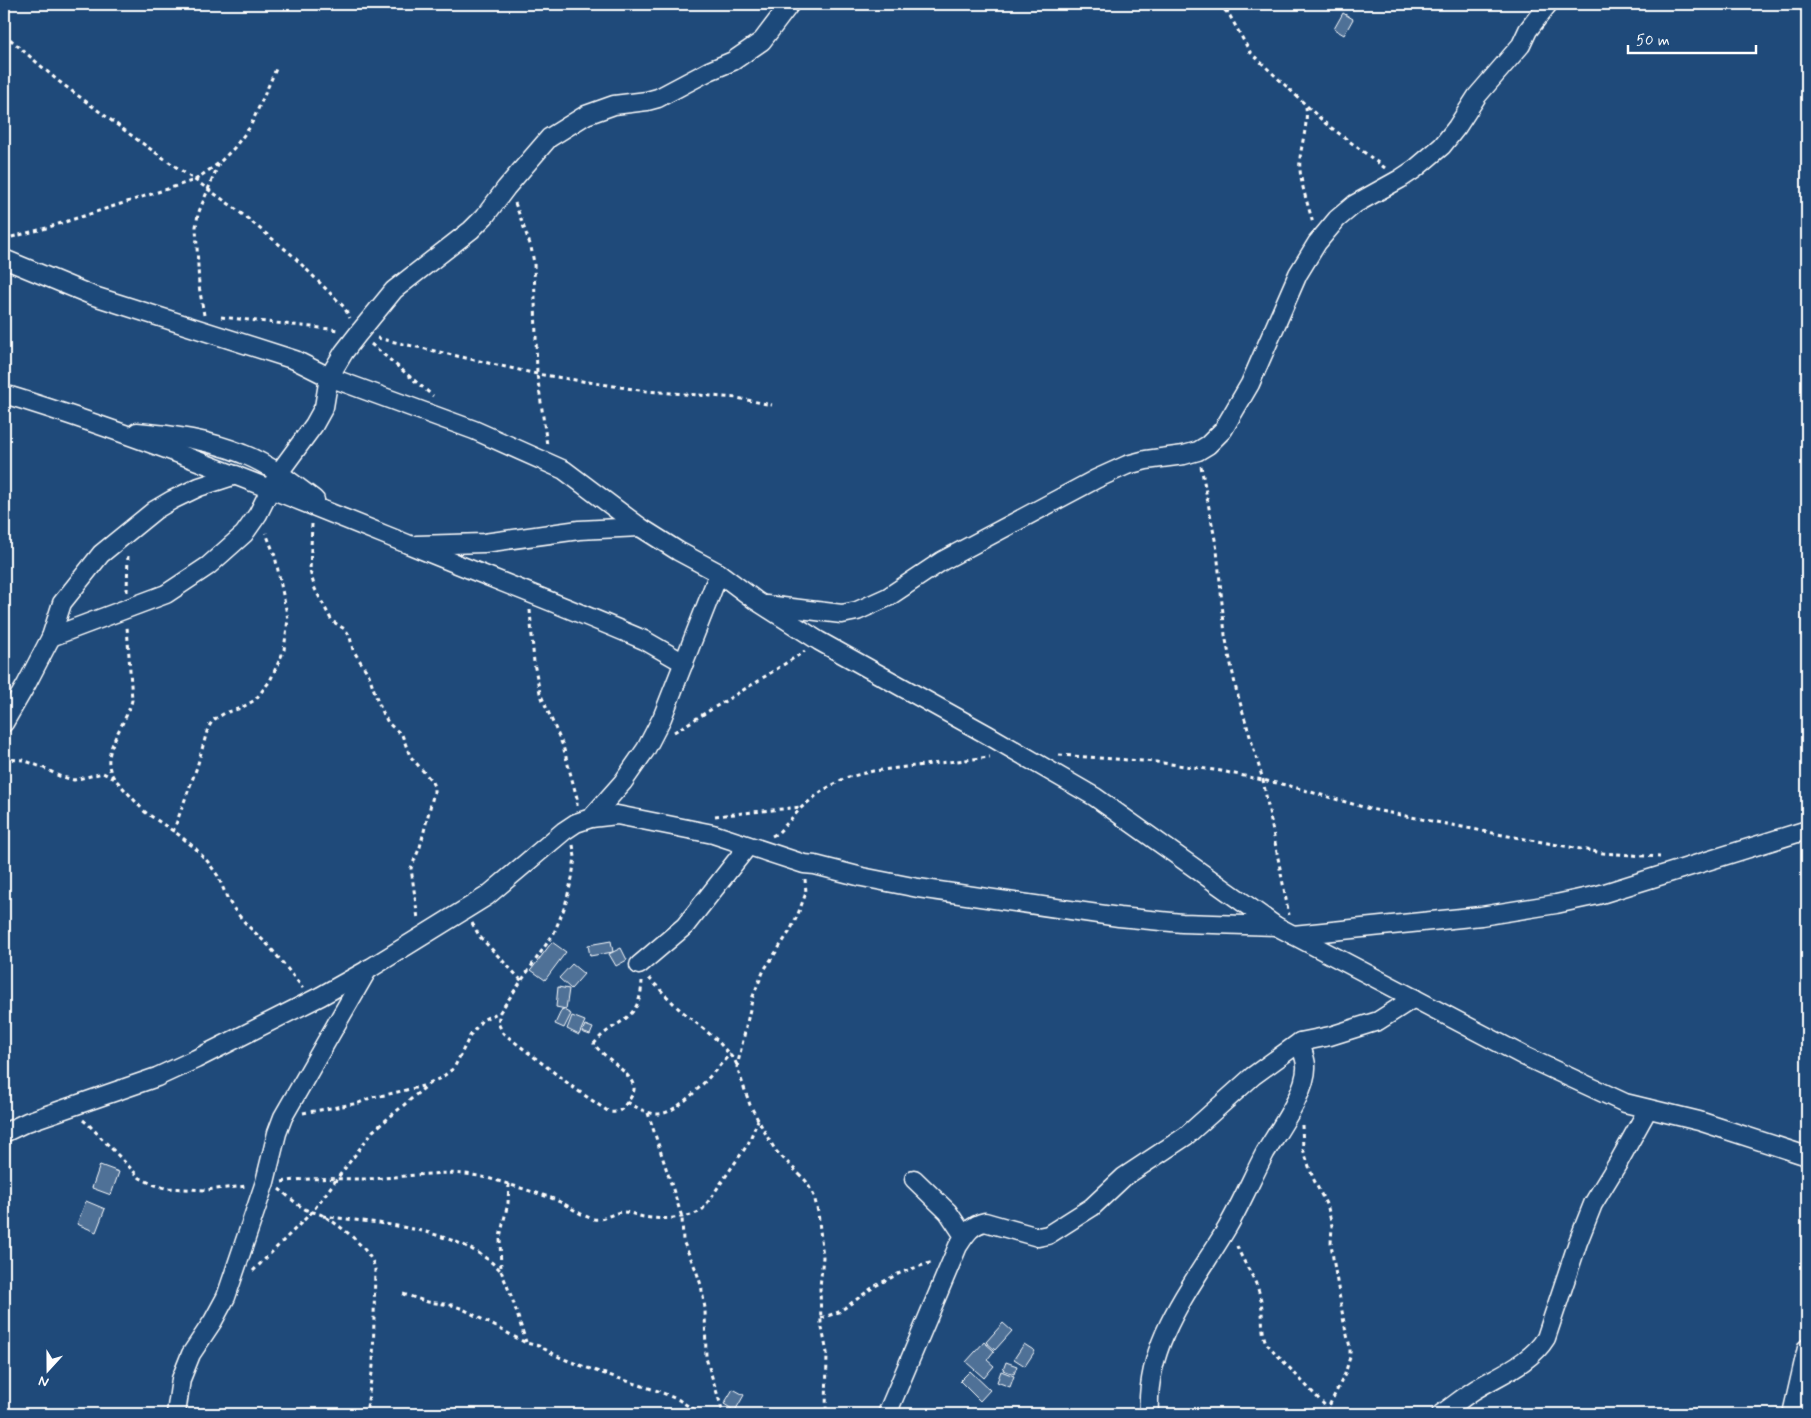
<svg xmlns="http://www.w3.org/2000/svg" width="1811" height="1418" font-family="Mynerve,sans-serif">
	<rect width="100%" height="100%" fill="#1f4a7a"/>
	<filter id="ink" filterUnits="userSpaceOnUse"><feTurbulence type="fractalNoise" baseFrequency=".02" numOctaves="2"/><feDisplacementMap in="SourceGraphic" scale="10" xChannelSelector="R" yChannelSelector="G"/><feConvolveMatrix kernelMatrix="1 2 1 2 8 2 1 2 1" color-interpolation-filters="sRGB"/></filter>
	<g filter="url(#ink)">
		<g fill="#507197" stroke="#fff">
			<path d="M1343,13l10,6 -9,16 -10,-6z"/>
			<path d="M611,941l2,11 -23,4 -2,-11z"/>
			<path d="M552,942l14,10 -21,28 -14,-10z"/>
			<path d="M621,948l6,12 -11,6 -7,-12z"/>
			<path d="M572,964l12,10 -13,15 -12,-11z"/>
			<path d="M558,987l11,2 -3,20 -10,-2z"/>
			<path d="M562,1009l9,5 -7,14 -9,-4z"/>
			<path d="M572,1016l13,5 -6,14 -12,-6z"/>
			<path d="M585,1025l8,3 -3,7 -8,-3z"/>
			<path d="M100,1165l19,7 -8,23 -19,-7z"/>
			<path d="M86,1201l19,8 -9,23 -19,-8z"/>
			<path d="M1003,1323l9,8 -17,19 -9,-8z"/>
			<path d="M984,1342l10,9 -7,9 7,6 -10,12 -18,-16z"/>
			<path d="M1024,1344l11,7 -10,15 -11,-7z"/>
			<path d="M1006,1362l11,4 -3,8 -11,-4z"/>
			<path d="M970,1371l20,19 -10,11 -20,-20z"/>
			<path d="M1001,1371l13,5 -4,11 -13,-5z"/>
			<path d="M733,1389l11,6 -9,16 -11,-7z"/>
		</g>
		<g fill="none" stroke-linecap="round" stroke-linejoin="round">
			<g stroke="#fff" stroke-width="21">
				<g id="minor">
					<path d="M4,259l87,36 204,65 34,17 145,53 90,40 76,57 38,24 41,22 36,27 64,41 169,94 107,62 181,129 248,130 101,47 74,18 108,35"/>
					<path d="M4,394c138,42 272,97 406,151 78,32 157,62 234,95l40,23"/>
					<path d="M137,432c37,3 72,8 106,22 26,10 50,29 72,46"/>
					<path d="M416,545l68,-2 95,-13 61,-3"/>
					<path d="M766,605l76,9 15,-3 31,-14 54,-36 154,-82 31,-14 19,-5 38,-5 14,-4 10,-6 15,-15 27,-46 48,-110 19,-31 20,-24 18,-15 45,-25 15,-10 27,-23 15,-19 20,-31 44,-51 7,-15 20,-26"/>
					<path d="M51,637l115,-43 42,-28 36,-32 14,-20 20,-40 36,-49 10,-18 5,-30 15,-25 14,-18 36,-44 77,-60 14,-14 21,-28 43,-50 37,-23 28,-10 33,-4 11,-3 51,-27 24,-10 29,-20 28,-37"/>
					<path d="M4,723l22,-38 25,-48 11,-34 39,-49 54,-44 17,-10 27,-13 37,-12"/>
					<path d="M591,818l32,-36 23,-33 16,-31 57,-145"/>
					<path d="M1293,935l188,-19 75,-12 42,-9 209,-65"/>
					<path d="M639,965l46,-39 63,-80"/>
					<path d="M4,1133l23,-11 130,-45 39,-18 125,-63 48,-27 118,-73 77,-65 12,-8 15,-5 26,-3 96,19 91,30 11,1 47,12 56,11 201,29 63,6 94,3"/>
					<path d="M914,1179l34,33 16,24"/>
					<path d="M176,1414l5,-35 10,-25 22,-33 13,-24 39,-115 12,-49 6,-16 85,-148"/>
					<path d="M887,1414l71,-168c8,-12 13,-21 27,-24l53,15 10,-2 44,-28 32,-30 62,-41 67,-60 47,-34 30,-6 48,-15 36,-23"/>
					<path d="M1149,1414c-4,-73 43,-127 78,-186 14,-24 25,-50 38,-75 13,-22 43,-63 41,-88 -1,-8 -4,-15 -6,-23"/>
					<path d="M1441,1414c11,-7 21,-16 32,-23 25,-16 57,-27 73,-53l32,-96 15,-38 25,-41 30,-54"/>
					<path d="M1792,1414l15,-66"/>
				</g>
			</g>
			<g stroke="#fff" stroke-width="3" stroke-dasharray="4 4" stroke-linecap="butt">
				<path d="M1219,4l11,12 20,36 75,71 60,45"/>
				<path d="M1227,13l3,-9"/>
				<path d="M4,34l53,46 82,61 93,65 59,48 53,53 6,11"/>
				<path d="M1306,107c2,18 -4,34 -6,51 -2,21 8,45 13,66"/>
				<path d="M515,203l16,44 3,16 3,111 10,71"/>
				<path d="M4,239l39,-10 152,-49 24,-17 15,-15 16,-21 26,-58"/>
				<path d="M204,315l-5,-29 -3,-59 2,-13 21,-51"/>
				<path d="M221,317l118,13"/>
				<path d="M377,338l160,36 109,17 91,7 35,7"/>
				<path d="M371,344l62,52"/>
				<path d="M1201,466l16,84 8,85 11,54 27,91 26,135"/>
				<path d="M312,524l-2,47 5,18 17,32 14,9 4,7 3,13 16,25 9,27 10,21 14,12 8,21 20,23 4,7v6l-14,55 -9,21 7,51"/>
				<path d="M127,592l1,-39"/>
				<path d="M530,610l4,53 6,30 23,53 14,52v8"/>
				<path d="M674,732l79,-48 52,-33"/>
				<path d="M1059,755l97,7 65,9 69,15 80,23 133,26 100,18 57,4"/>
				<path d="M4,759l19,1 21,8 15,8 15,4 29,-7 12,6 30,33 34,23 16,13 13,14 10,14 10,24 8,12 12,14 21,20 34,42"/>
				<path d="M114,778c-17,-24 13,-54 18,-78l-5,-74"/>
				<path d="M715,816l86,-9"/>
				<path d="M173,832l24,-65 11,-39 5,-8 12,-7 16,-5 14,-8 15,-19 14,-31 4,-31 -13,-63 -9,-23"/>
				<path d="M772,836l6,-3 24,-26 20,-16 23,-13 28,-7 117,-14"/>
				<path d="M573,845l2,12 -3,21 -7,28 -11,27 -54,79 -2,11 5,10 71,55 35,24c8,1 12,-1 16,-7 4,-5 10,-12 9,-18 -4,-16 -31,-30 -40,-43 20,-26 46,-19 48,-63"/>
				<path d="M805,879l1,14 -8,21 -8,17 -26,39 -11,26 -16,71 13,38 18,33 8,13 30,30 8,15 4,16 5,45 -3,30 1,36 6,30 -1,61"/>
				<path d="M472,923l8,14 42,44"/>
				<path d="M649,978l29,30 39,32 18,21 2,4"/>
				<path d="M429,1083l12,-5 13,-10 16,-32 12,-16 18,-8"/>
				<path d="M627,1102c9,5 19,11 29,12 23,2 59,-44 74,-60"/>
				<path d="M303,1113l56,-10 13,-6 13,-2 38,-9"/>
				<path d="M648,1113l34,104 1,24 13,29 5,15 4,23 1,50 16,51 4,5"/>
				<path d="M83,1120l6,5 51,53 12,6 13,4 41,2 41,-4"/>
				<path d="M1302,1125l1,24 10,29 15,30 4,18 -1,17 2,15 11,65 6,24v10l-5,17 -17,34"/>
				<path d="M282,1182c28,-5 56,-3 84,-3 33,-1 66,-8 99,-5 20,2 39,9 59,15 12,4 24,7 36,13 11,5 21,14 34,17 10,2 19,-7 29,-7 8,0 14,4 21,5 15,3 48,2 59,-8l45,-65 10,-24"/>
				<path d="M509,1184l-1,19 -8,34 1,34 11,27 14,44"/>
				<path d="M279,1189c8,6 16,14 24,19 6,4 13,4 19,7 18,10 49,34 53,54l-2,97 -7,48"/>
				<path d="M323,1216c57,8 135,11 178,55"/>
				<path d="M1237,1246c6,17 19,32 23,50 4,15 0,32 6,47l67,71"/>
				<path d="M253,1271l59,-59 61,-81 57,-48"/>
				<path d="M403,1294l25,8 24,3 11,4 63,34 13,3 22,12 32,12 65,21 21,9 21,14"/>
				<path d="M821,1318l18,-6 36,-26 27,-14 31,-10"/>
			</g>
			<use href="#minor" stroke="#1f4a7a" stroke-width="18"/>
		</g>
	</g>
	<rect width="1811" height="1418" fill="none" stroke="#1f4a7a" stroke-width="20"/>
	<rect x="10" y="10" width="1791" height="1398" fill="none" stroke="#fff" stroke-width="2" filter="url(#ink)"/>
	<g transform="translate(48 1370) rotate(201)" stroke="#1f4a7a" stroke-width="4" paint-order="stroke">
	<path d="M0-4L9 19L0 12L-9 19Z" fill="#ffffff"/>
	<text y="-8" font-size="14" font-weight="bold" text-anchor="middle" fill="#ffffff">N</text>
	</g>
	<path d="M1628 45v8h128v-8" fill="none" stroke="#ffffff" stroke-width="2.5"/>
	<text x="1636" y="45" font-size="15" fill="#ffffff" stroke="#1f4a7a" stroke-width="4" paint-order="stroke">50 m</text>
</svg>
